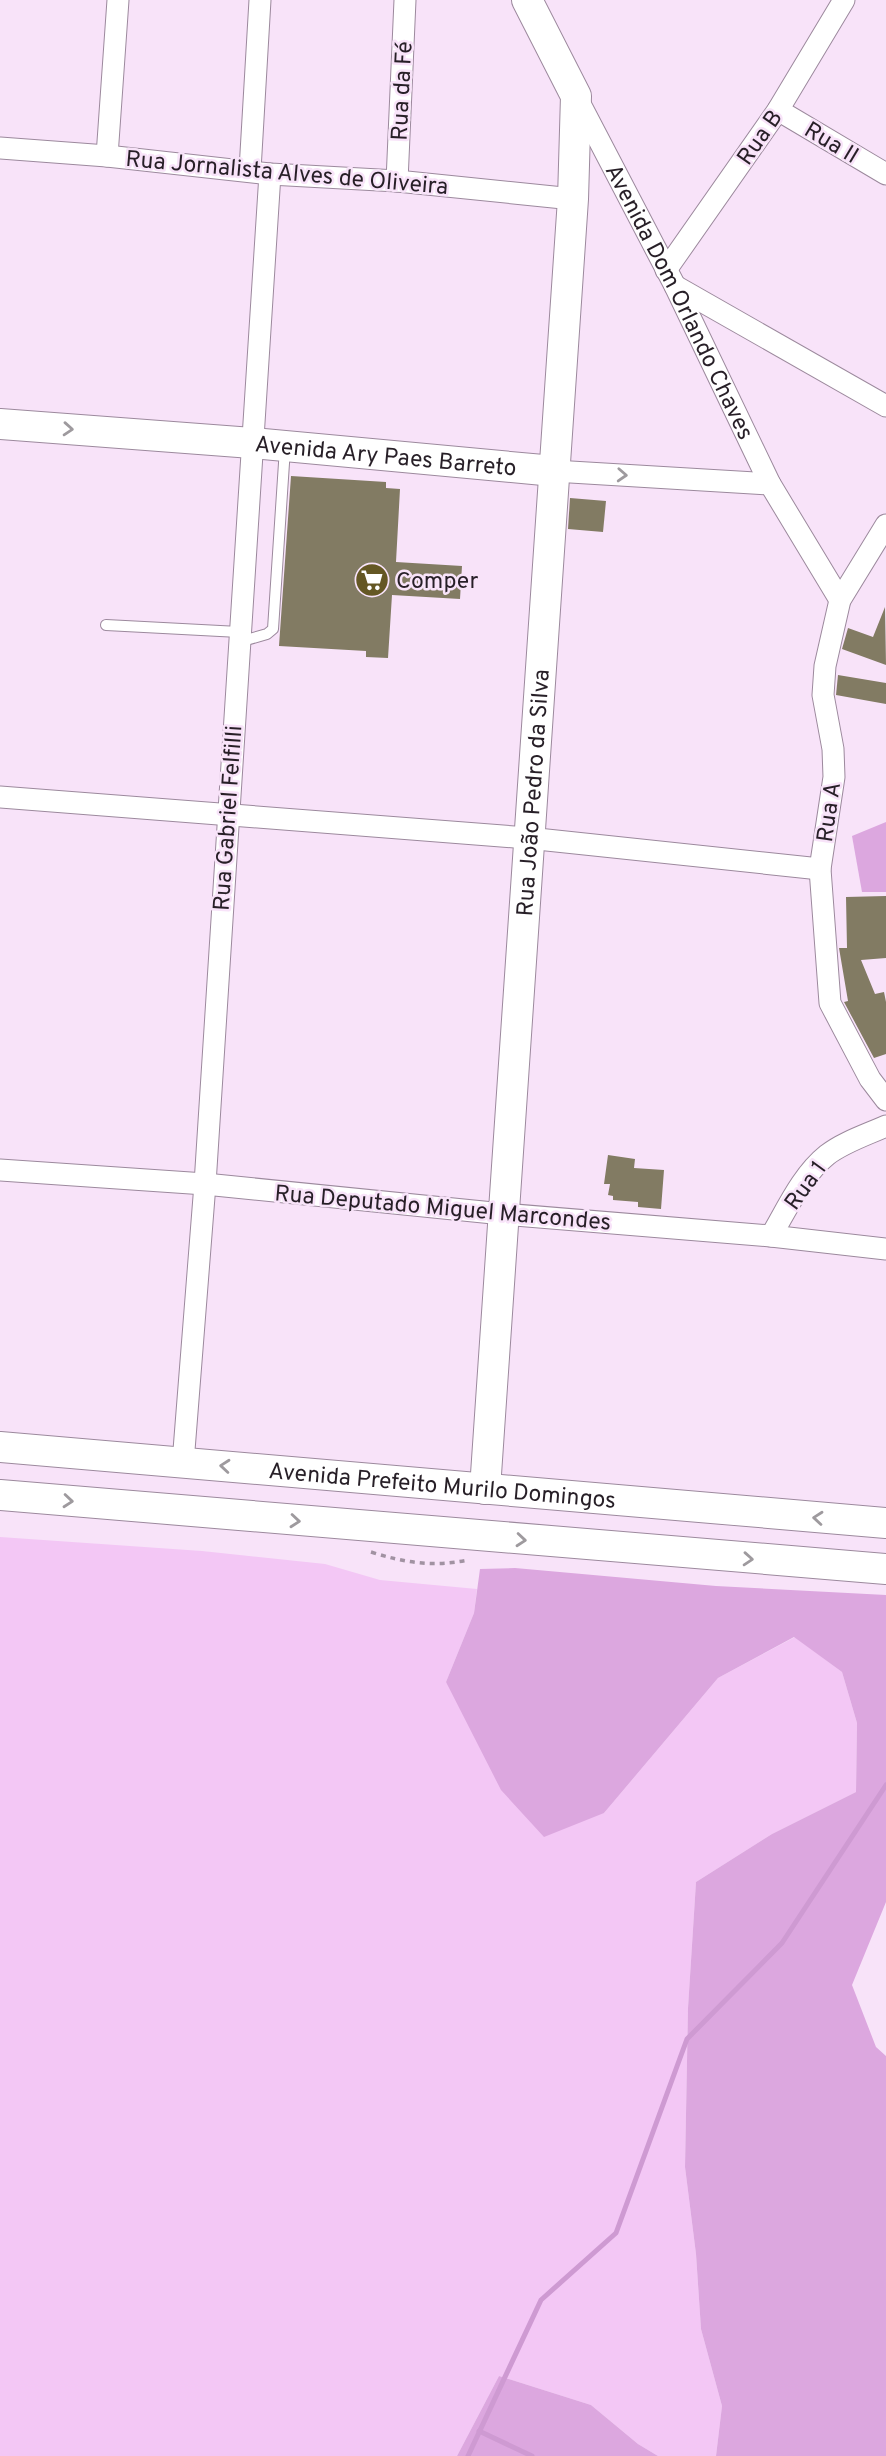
<svg xmlns="http://www.w3.org/2000/svg" width="886" height="2456" font-family="Overpass,sans-serif">
	<rect width="100%" height="100%" fill="#f8e3f9"/>
	<path fill="#f3c7f5" d="M0,1537l202,14 123,13 55,16 97,9 -3,24 -28,69 158,131 114,-135 77,-41 47,35 15,51 -1,69 -84,42 -76,48 -8,126 -3,159 11,87 5,75 21,77 -6,50h-58l-20,-12 -47,-39 -92,-29 -42,80h-457z"/>
	<g fill="#dca7df">
		<path d="M886,822v70h-24l-10,-56z"/>
		<path d="M515,1568l201,18 170,9v307l-34,83 24,62 10,9v400h-170l6,-50 -21,-77 -5,-75 -11,-87 3,-159 8,-126 76,-48 84,-42 1,-69 -15,-51 -48,-35 -76,41 -114,135 -60,24 -43,-47 -55,-108 28,-69 6,-44z"/>
		<path d="M499,2376l92,29 47,39 20,12h-201z"/>
	</g>
	<g fill="none" stroke-linecap="round" stroke-linejoin="round">
		<g stroke="#ce9ad2" stroke-width="5">
			<path d="M479,2431l53,25"/>
			<path d="M468,2456l73,-156 75,-67 71,-194 95,-96 104,-158"/>
		</g>
	</g>
	<g fill="#827b63">
		<path d="M291,476l95,6v6l14,1 -4,73 66,4 -2,33 -68,-4 -4,63 -22,-1v-6l-87,-5z"/>
		<path d="M570,498l36,3 -3,31 -35,-3z"/>
		<path d="M885,607l1,58 -44,-16 6,-21 25,9z"/>
		<path d="M838,675l48,8v21l-50,-9z"/>
		<path d="M886,896v62l-25,2 14,34 9,-2 2,10v52l-12,4 -30,-56 4,-1 -9,-53h8l-1,-51z"/>
		<path d="M608,1155l27,4 -1,9 30,2 -3,39 -23,-2v-5l-25,-2v-4l-5,-1 2,-11h-6z"/>
	</g>
	<g fill="none" stroke-linecap="round" stroke-linejoin="round">
		<g stroke="#9c899d" stroke-width="12">
			<g id="lane">
				<path d="M106,625l133,7"/>
				<path d="M239,642l28,-8 6,-5 12,-181"/>
			</g>
		</g>
		<g stroke="#9c899d" stroke-width="23">
			<g id="street">
				<path id="s1" d="M578,100l97,186 95,198 70,116"/>
				<path d="M778,110l108,64"/>
				<path d="M0,148l107,8 163,18 127,7 176,18"/>
				<path d="M107,156l11,-156"/>
				<path d="M250,170l10,-170"/>
				<path d="M397,181l8,-181"/>
				<path d="M666,270l112,-160 66,-110"/>
				<path d="M675,286l211,120"/>
				<path d="M554,471l216,13"/>
				<path d="M886,525l-46,75 -15,66 -2,29 10,54 1,28 -14,92 10,134 40,76 16,21"/>
				<path d="M0,797l528,41 292,31"/>
				<path d="M0,1170l205,14 298,30 268,22 115,13"/>
				<path d="M771,1236c16,-27 31,-61 56,-81 17,-13 39,-20 59,-29"/>
				<path d="M183,1463l22,-279 65,-1010"/>
			</g>
		</g>
		<g stroke="#9c899d" stroke-width="32">
			<g id="secondary">
				<path id="s2" d="M0,424l252,19 302,28"/>
				<path id="s3" d="M0,1447l886,76"/>
				<path id="s4" d="M485,1489l88,-1290 3,-103 -49,-96"/>
				<path d="M0,1495l886,74"/>
			</g>
		</g>
		<path stroke="#a192a2" stroke-width="3.5" stroke-dasharray="5 5" stroke-linecap="butt" d="M371,1552c35,11 61,15 98,8"/>
		<use href="#lane" stroke="#fff" stroke-width="10"/>
		<use href="#street" stroke="#fff" stroke-width="21"/>
		<use href="#secondary" stroke="#fff" stroke-width="30"/>
	</g>
	<defs><path id="oneway-chevron" d="M-2-3.5L2.5 0L-2 3.5" fill="none" stroke-width="1.6" stroke-linecap="round" stroke-linejoin="round" transform="scale(1.75)"/></defs>
	<g stroke="#9e9a9e">
		<use href="#oneway-chevron" transform="translate(68 429) rotate(4)"/>
		<use href="#oneway-chevron" transform="translate(622 475) rotate(3)"/>
		<use href="#oneway-chevron" transform="translate(225 1466) rotate(-175)"/>
		<use href="#oneway-chevron" transform="translate(68 1501) rotate(5)"/>
		<use href="#oneway-chevron" transform="translate(818 1518) rotate(-175)"/>
		<use href="#oneway-chevron" transform="translate(295 1521) rotate(5)"/>
		<use href="#oneway-chevron" transform="translate(521 1540) rotate(5)"/>
		<use href="#oneway-chevron" transform="translate(748 1559) rotate(4)"/>
	</g>
	<defs>
		<g id="supermarket-disc" transform="scale(1.75)"><circle r="9.5" fill="#645724" stroke="#f8e3f9"/><path d="M-6-5.5h2.5l.6 2H6L4.5 2H-2.5L-4.4-4H-6ZM-1.5 3.2a1.3 1.3 0 1 0 .1 0ZM3 3.2a1.3 1.3 0 1 0 .1 0Z" fill="#fff"/></g>
	</defs>
	<g fill-rule="evenodd">
		<use href="#supermarket-disc" x="372" y="580"/>
	</g>
	<g text-anchor="middle" stroke-width="5" stroke-linejoin="round" paint-order="stroke">
		<g font-size="23" fill="#271f27" stroke="#f8e3f9">
			<text transform="translate(401 91) rotate(-87)" y="8">Rua da Fé</text>
			<text transform="translate(759 137) rotate(-55)" y="8">Rua B</text>
			<text transform="translate(832 142) rotate(31)" y="8">Rua II</text>
			<text transform="translate(287 172) rotate(5)" y="8">Rua Jornalista Alves de Oliveira</text>
			<text dy="8" stroke="none"><textPath href="#s1" startOffset="226">Avenida Dom Orlando Chaves</textPath></text>
			<text dy="8" stroke="none"><textPath href="#s2" startOffset="387">Avenida Ary Paes Barreto</textPath></text>
			<text dy="8" stroke="none"><textPath href="#s4" startOffset="698">Rua João Pedro da Silva</textPath></text>
			<text transform="translate(828 812) rotate(-82)" y="8">Rua A</text>
			<text transform="translate(227 818) rotate(-86)" y="8">Rua Gabriel Felfilli</text>
			<text transform="translate(805 1185) rotate(-54)" y="8">Rua 1</text>
			<text transform="translate(443 1207) rotate(5)" y="8">Rua Deputado Miguel Marcondes</text>
			<text dy="8" stroke="none"><textPath href="#s3" startOffset="444">Avenida Prefeito Murilo Domingos</textPath></text>
		</g>
		<g font-size="23" fill="#271f27" stroke="#f8e3f9" text-anchor="start">
			<text x="396" y="588">Comper</text>
		</g>
	</g>
</svg>
